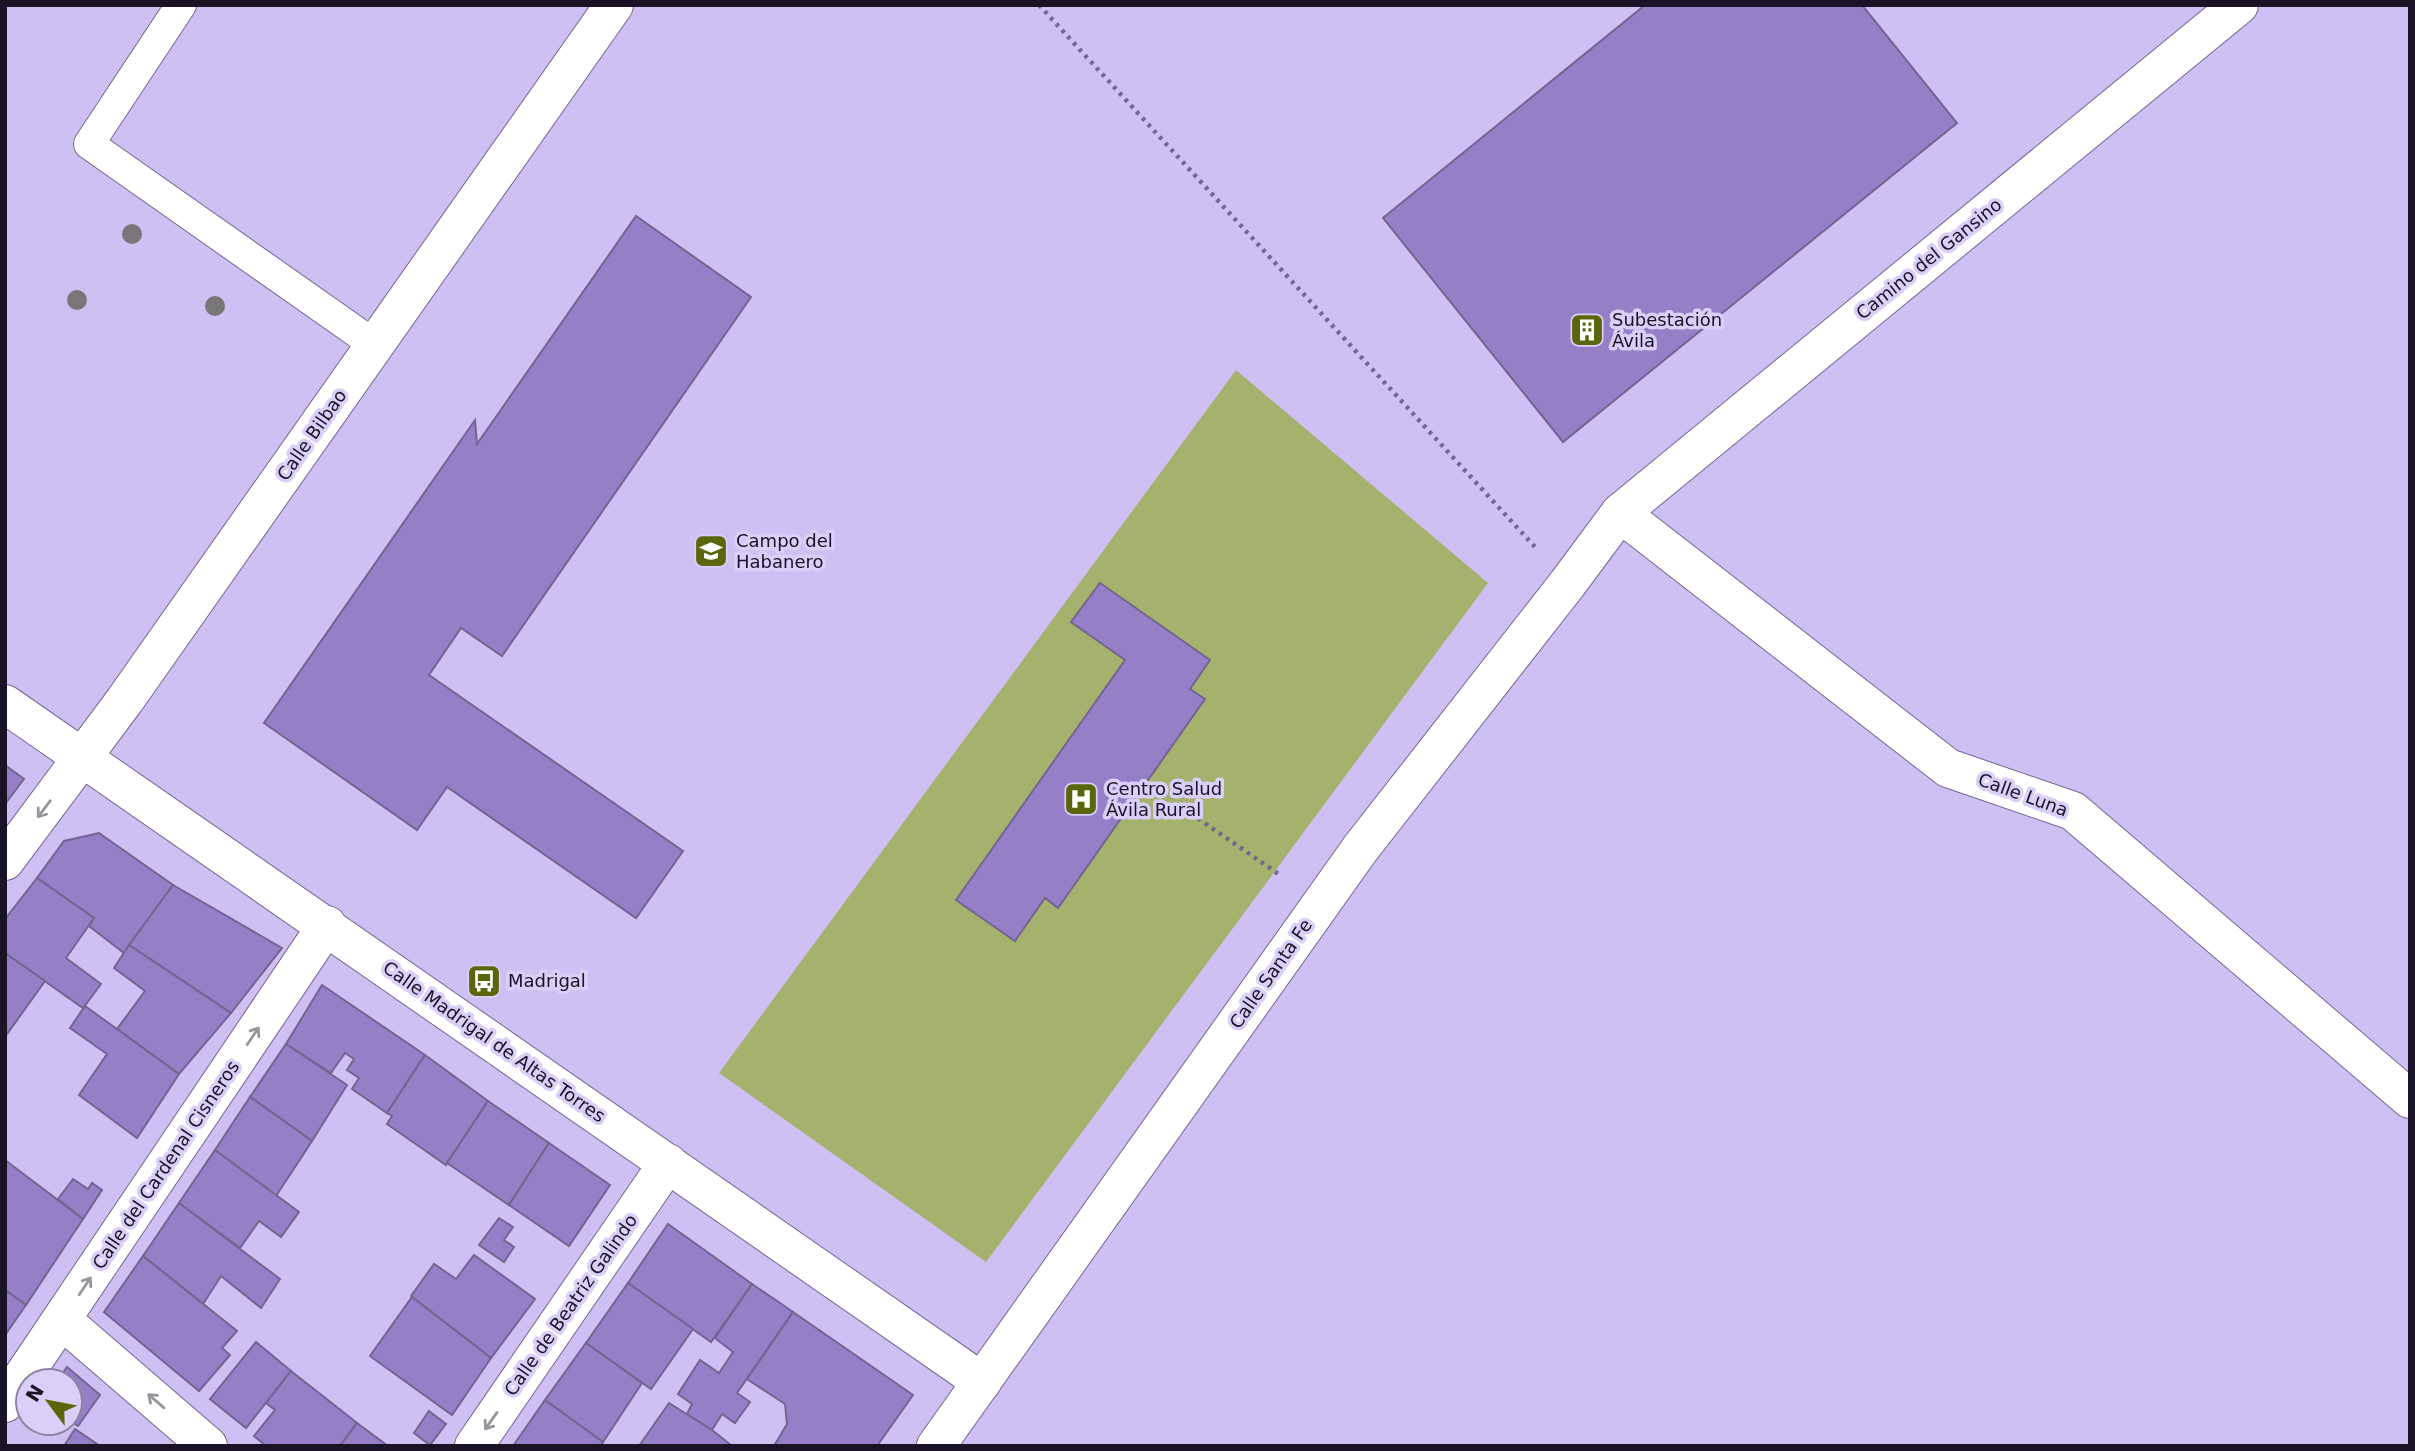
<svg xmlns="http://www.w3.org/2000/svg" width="2415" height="1451" font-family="'DejaVu Sans',sans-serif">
	<rect width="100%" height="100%" fill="#cec0f3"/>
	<path fill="#a4b26d" d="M1236,370l252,213 -502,679 -267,-189z"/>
	<g fill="#957fc6" stroke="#736593" stroke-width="2">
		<path d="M1645,5h217l95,118 -394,319 -180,-224z"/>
		<path d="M636,216l115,81 -249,359 -41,-28 -32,47 254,176 -47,67 -189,-131 -30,43 -153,-107 211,-303 2,24z"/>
		<path d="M1100,583l110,77 -20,29 15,10 -147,209 -13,-10 -30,43 -59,-41 169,-240 -54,-38z"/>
		<path d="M5,765l19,14 -19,25z"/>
		<path d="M99,833l74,52 -49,68 -35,-27 5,-8 -57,-40 27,-37z"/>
		<path d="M37,878l57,40 -28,40 35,26 -18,24 -78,-55v-34z"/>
		<path d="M173,885l109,63 -51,65 -102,-68z"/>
		<path d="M129,945l102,68 -52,61 -62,-45 28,-38 -31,-23z"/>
		<path d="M5,953l40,28 -40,56z"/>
		<path d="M322,985l103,70 -38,58 -35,-24 7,-11 -12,-8 7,-11 -9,-6 -14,20 -45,-29z"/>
		<path d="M85,1006l94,68 -42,64 -58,-43 28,-41 -37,-26z"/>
		<path d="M286,1044l61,41 -35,56 -62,-44z"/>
		<path d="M425,1055l63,46 -42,64 -59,-41 5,-8 -5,-3z"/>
		<path d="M250,1097l62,44 -36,55 -61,-46z"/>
		<path d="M488,1101l61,42 -40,62 -62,-42z"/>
		<path d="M549,1143l61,42 -41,61 -60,-41z"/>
		<path d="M215,1150l84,62 -18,25 -22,-16 -19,27 -61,-45z"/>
		<path d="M5,1160l78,59 -57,86 -21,-15z"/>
		<path d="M73,1179l15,10 4,-6 10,7 -19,29 -25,-20z"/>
		<path d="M179,1203l101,76 -19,29 -40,-32 -18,28 -60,-48z"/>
		<path d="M499,1218l14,9 -9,13 10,7 -10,15 -25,-17z"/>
		<path d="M668,1224l84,60 -41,58 -83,-59z"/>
		<path d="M474,1255l61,44 -44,59 -80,-62 23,-32 22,15z"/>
		<path d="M143,1256l94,75 -15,17 8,7 -31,36 -95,-79z"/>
		<path d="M628,1283l65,46 -42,60 -65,-46z"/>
		<path d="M752,1284l41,28 -56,81 13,9 -15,21 -13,-9 -10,16 -25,-16 5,-10 -14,-10 22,-34 19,13 14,-21 -18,-14z"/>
		<path d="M5,1290l21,15 -21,30z"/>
		<path d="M412,1297l79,61 -39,57 -82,-59z"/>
		<path d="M793,1312l120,83 -36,51h-103l13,-22 -2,-20 -38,-25z"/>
		<path d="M256,1342l35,29 -45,57 -36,-29z"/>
		<path d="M586,1343l56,40 -39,59 -58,-42z"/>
		<path d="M67,1367l33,28 -22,31 -8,-5v-40h-13z"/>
		<path d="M291,1371l66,52 -17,23h-74l-12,-10 21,-26 -9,-7z"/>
		<path d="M545,1400l58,42 -2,4h-88z"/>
		<path d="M669,1403l43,27 20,16h-93z"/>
		<path d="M429,1411l17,13 -16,21 -16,-12z"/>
		<path d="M357,1423l31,23h-48z"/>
		<path d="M75,1429l25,17h-36z"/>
	</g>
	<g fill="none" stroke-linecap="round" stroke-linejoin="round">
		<g stroke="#746694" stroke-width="32">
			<path id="service" d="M181,5l-92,139 286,201"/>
		</g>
		<g stroke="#746694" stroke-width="40">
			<g id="minor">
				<path d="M1620,513l328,255 125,43 337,288"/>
				<path d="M5,861l120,-161 489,-695"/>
				<path d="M62,1320l146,126"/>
				<path d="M5,1403l322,-478"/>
				<path d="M474,1446l194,-283"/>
			</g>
		</g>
		<g stroke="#746694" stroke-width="40">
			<g id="tertiary">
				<path d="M5,704l977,678"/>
				<path d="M936,1446l424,-597 208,-266 52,-70 619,-508"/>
			</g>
		</g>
		<g stroke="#73698c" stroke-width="4.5" stroke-dasharray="3.5 5" stroke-linecap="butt">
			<path d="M1039,5l496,542"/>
			<path d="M1177,804l103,71"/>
		</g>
		<use href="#service" stroke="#fff" stroke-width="30"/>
		<use href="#minor" stroke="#fff" stroke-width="38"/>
		<use href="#tertiary" stroke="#fff" stroke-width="38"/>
	</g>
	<g fill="#79767a">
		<circle cx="132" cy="234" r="10"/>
		<circle cx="77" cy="300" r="10"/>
		<circle cx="215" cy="306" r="10"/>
	</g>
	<defs><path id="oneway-shaft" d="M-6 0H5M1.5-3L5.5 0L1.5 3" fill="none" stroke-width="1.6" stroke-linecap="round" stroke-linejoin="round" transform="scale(1.75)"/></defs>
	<g stroke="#98959d">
		<use href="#oneway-shaft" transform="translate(44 809) rotate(127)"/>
		<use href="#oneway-shaft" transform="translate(253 1036) rotate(-56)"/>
		<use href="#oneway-shaft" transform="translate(85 1286) rotate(-56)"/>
		<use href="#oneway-shaft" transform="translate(156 1401) rotate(-139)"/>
		<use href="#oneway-shaft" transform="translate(491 1421) rotate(125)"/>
	</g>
	<defs>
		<g id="building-square" transform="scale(1.75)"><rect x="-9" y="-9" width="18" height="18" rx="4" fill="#5a660b" stroke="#dacff8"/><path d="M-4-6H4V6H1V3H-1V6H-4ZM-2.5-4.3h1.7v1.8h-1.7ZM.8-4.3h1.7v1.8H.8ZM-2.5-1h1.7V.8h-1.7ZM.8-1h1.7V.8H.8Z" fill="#fff"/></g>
		<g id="school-square" transform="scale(1.75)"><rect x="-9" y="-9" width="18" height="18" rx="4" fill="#5a660b" stroke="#dacff8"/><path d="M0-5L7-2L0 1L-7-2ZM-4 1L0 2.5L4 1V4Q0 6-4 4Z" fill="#fff"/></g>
		<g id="hospital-square" transform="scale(1.75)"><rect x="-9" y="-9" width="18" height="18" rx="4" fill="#5a660b" stroke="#dacff8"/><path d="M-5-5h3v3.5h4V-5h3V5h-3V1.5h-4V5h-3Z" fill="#fff"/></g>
		<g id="bus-square" transform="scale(1.75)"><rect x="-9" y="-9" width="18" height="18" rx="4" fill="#5a660b" stroke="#dacff8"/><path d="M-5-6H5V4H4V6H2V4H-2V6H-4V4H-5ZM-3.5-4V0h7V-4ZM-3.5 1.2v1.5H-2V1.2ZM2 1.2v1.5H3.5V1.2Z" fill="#fff"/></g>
	</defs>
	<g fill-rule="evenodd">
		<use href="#building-square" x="1587" y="330"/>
		<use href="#school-square" x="711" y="551"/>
		<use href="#hospital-square" x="1081" y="799"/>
		<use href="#bus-square" x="484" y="981"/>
	</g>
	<g text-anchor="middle" stroke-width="7" stroke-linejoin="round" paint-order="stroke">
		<g font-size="18" fill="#191325" stroke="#dacff8">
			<text transform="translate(1929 259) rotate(-39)" y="6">Camino del Gansino</text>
			<text transform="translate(312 435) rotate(-55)" y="6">Calle Bilbao</text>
			<text transform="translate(2023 795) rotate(20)" y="6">Calle Luna</text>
			<text transform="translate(1271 974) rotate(-55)" y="6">Calle Santa Fe</text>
			<text transform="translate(494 1042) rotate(35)" y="6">Calle Madrigal de Altas Torres</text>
			<text transform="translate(166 1165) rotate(-56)" y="6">Calle del Cardenal Cisneros</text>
			<text transform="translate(571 1305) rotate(-55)" y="6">Calle de Beatriz Galindo</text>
		</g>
		<g font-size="18" fill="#191325" stroke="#dacff8" text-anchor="start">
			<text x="1612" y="326">Subestación<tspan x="1612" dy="21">Ávila</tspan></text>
			<text x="736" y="547">Campo del<tspan x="736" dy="21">Habanero</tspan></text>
			<text x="1106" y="795">Centro Salud<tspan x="1106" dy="21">Ávila Rural</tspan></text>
			<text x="508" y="987">Madrigal</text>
		</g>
	</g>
	<rect width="2415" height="1451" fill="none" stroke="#191325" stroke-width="14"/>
	<g transform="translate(49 1402) rotate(302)"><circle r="33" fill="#dacff8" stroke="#8d84a4" stroke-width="2"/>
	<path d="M0-5L12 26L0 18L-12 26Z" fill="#5a660b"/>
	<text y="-10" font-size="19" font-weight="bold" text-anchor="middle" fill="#191325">N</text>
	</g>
</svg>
